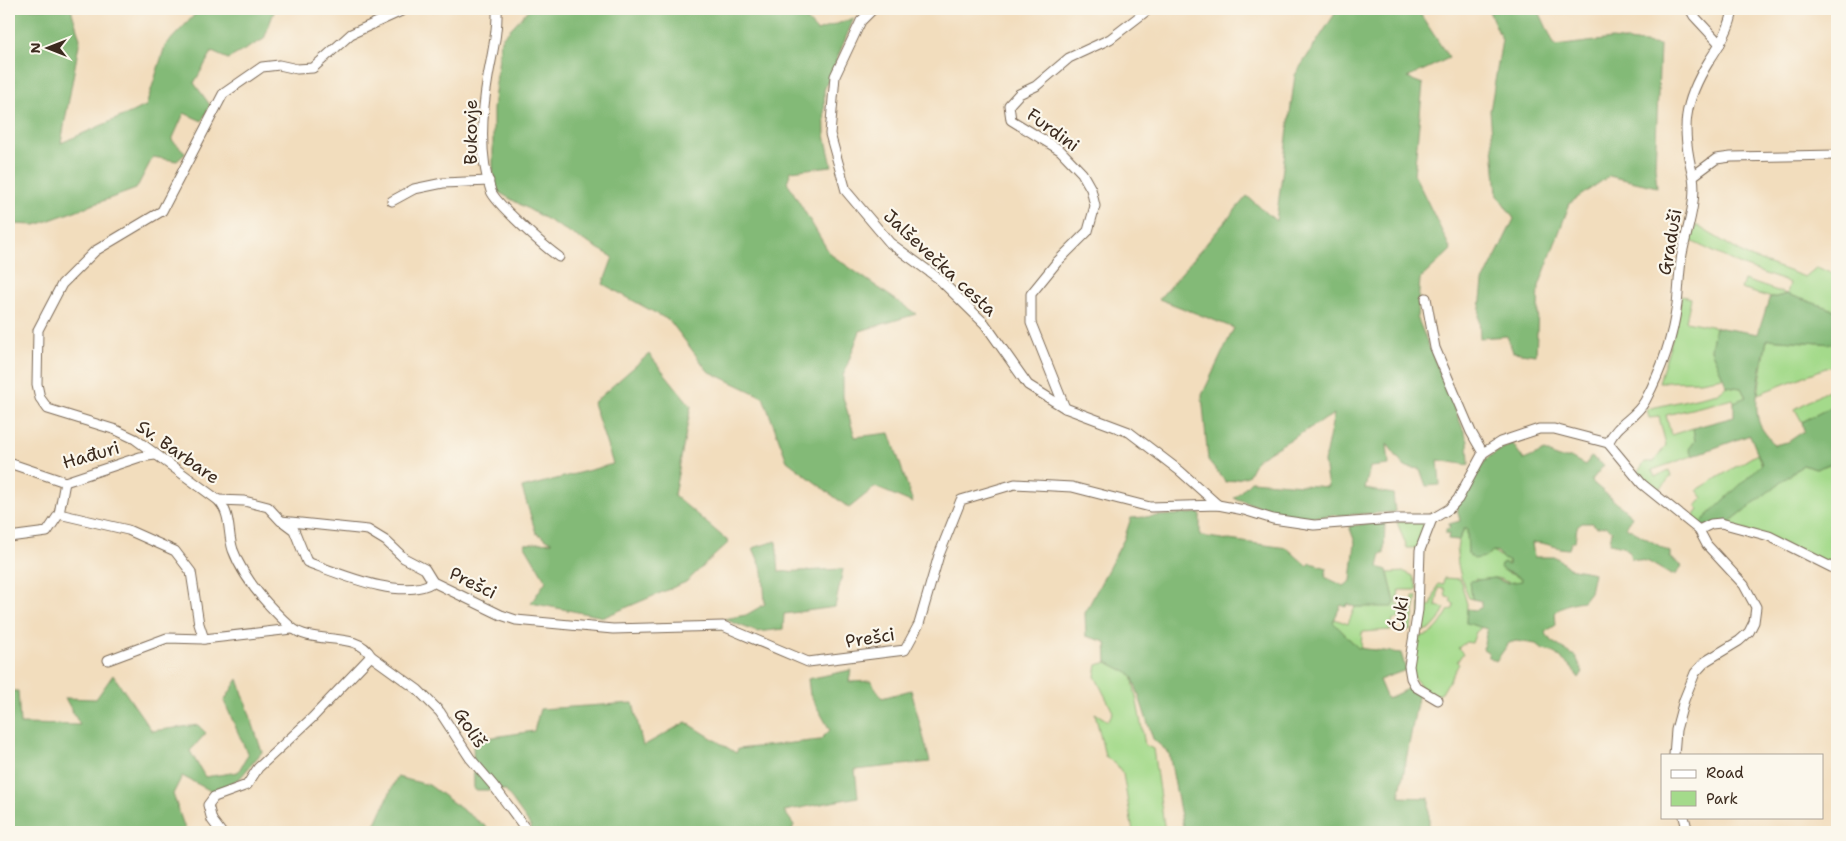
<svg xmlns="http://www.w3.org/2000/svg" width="1846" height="841" font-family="'Shantell Sans',sans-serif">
	<rect width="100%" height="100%" fill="#fbf7ec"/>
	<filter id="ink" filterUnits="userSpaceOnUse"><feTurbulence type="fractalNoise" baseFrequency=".02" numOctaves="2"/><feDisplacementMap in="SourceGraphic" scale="10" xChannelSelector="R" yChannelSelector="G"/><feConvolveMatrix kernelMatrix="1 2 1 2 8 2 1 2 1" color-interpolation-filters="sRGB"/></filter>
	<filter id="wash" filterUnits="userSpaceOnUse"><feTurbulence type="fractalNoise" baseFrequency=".0096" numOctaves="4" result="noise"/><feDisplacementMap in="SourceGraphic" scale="20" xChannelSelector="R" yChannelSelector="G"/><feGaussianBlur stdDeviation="1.12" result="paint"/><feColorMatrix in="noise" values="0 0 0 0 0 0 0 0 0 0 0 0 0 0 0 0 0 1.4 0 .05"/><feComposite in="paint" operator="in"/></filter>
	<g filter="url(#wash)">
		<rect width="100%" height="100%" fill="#f2ddbd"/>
		<g fill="#a4da8b" stroke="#708254">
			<path d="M1696,225l51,31 58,21 12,-10 20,9v35l-50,-17 -15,4 -31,-9 3,-9 43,14 3,-11 -47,-17 -52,-25z"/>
			<path d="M1681,296l10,2 -5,23 29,6 -4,23 12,27 -23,4 -41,1 19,-63z"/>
			<path d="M1767,339l66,5 4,-4v34l-1,1 -5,-9 -73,28z"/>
			<path d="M1837,385v19l-35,18 -7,-13z"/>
			<path d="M1727,386l14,2 5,10 -12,4 -1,-3 -67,16 5,20 22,-7 2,13 -6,8 3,7 -40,14 3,7 14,-7 2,7c-4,3 -6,7 -9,10 -10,6 -20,-7 -26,-13l9,-12h9l12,-17 -7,-28 -10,1 -2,-9 71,-16z"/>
			<path d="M1757,454l5,11 -63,59 -6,-7 6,-7 -3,-4 7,-8 -6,-8z"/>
			<path d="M1837,461v107l-109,-45 75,-58 13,4z"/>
			<path d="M1427,521l-8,27h-12l-10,-26z"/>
			<path d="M1464,529h3l1,25 18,3 7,-6 12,9h4l-3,12 15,6 1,3c-15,5 -16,-2 -27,-3 -6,0 -13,3 -20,1l-4,9 1,11 -3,-1c-7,-16 -16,-40 -10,-59 1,-3 4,-7 5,-10z"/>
			<path d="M1405,572l8,4 5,14h-19l-2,15 16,1v-10h4l-6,33 -5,2 2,-10 -10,-5v3h-5l-2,11 -29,2 -1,17 -3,-1 -25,-26 2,-3 13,5 7,-17 38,-1 2,-4 -7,-29z"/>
			<path d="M1444,578l16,1 7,25 -1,19 16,4 -6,5 -4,11 -6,-1 -8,6 5,5 -6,9 2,2 -17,29 -4,2 -11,-1 -15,-19 4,-39c18,2 25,-13 33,-26l4,-1 1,-5 -4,-3 2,-3 -6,-1 -1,-8 -6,-1 -3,18 9,2 -6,12 -8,9 -11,2v-27l11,2 7,-22 5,1z"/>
			<path d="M1107,662l25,13 13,70 8,4 12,83h-32l-10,-58 -6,-9 -12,-9 -10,-43 13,8 5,-9 -18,-36 2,-11z"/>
		</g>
		<g fill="#83ba77" stroke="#5f724a">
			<path d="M9,9h62l9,30 -19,104 85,-37 19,-60 35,-37h75l-11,30 -36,20 -16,-7 -18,31 16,22 -8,16 -18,-8 -12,27 14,13 -9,8 -24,-4 -17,32 -100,36 -27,-1z"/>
			<path d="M529,9h267l21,22 37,-13 -30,72 1,45 7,31 -41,5 -4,11 43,72 86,60 -56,17 -17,45v21l12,40 35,-4 23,70 -38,-16 -26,21 -62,-47 -24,-64 -55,-26 -38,-50 -67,-37 10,-27 -120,-68v-80l8,-70z"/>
			<path d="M1338,9h79l32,49 -42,20 16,6 -9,90 37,76 -31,29 -3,38 51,124 1,24 -31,-5 2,25 -14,1 -6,-17 -15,-2 -18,-23 2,21 -19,2 -5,22 28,5 2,18 -102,6 -59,-20 17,-17 77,6 -4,-25 10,-48 -77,45 -9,17 -22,6 -18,-22 -6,-65 32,-67 -75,-29 88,-103 29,25 19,-146z"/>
			<path d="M1488,9h50l17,37 57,-7 48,6 -5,121 2,21 -48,-11 -39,27 -31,83 -3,69 -23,-3 -6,-16 -27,2 -1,-21 4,-35 31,-63 -17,-25 -7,-83 12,-71z"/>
			<path d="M1787,294l50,17v29l-4,4 -66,-5c-4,24 -16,64 -7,86 3,7 10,13 14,20l14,-3 16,-11 -2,-9 35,-18v57l-21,8 -13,-4 -75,58 -27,4 -2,-3 63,-60 -12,-29 -58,21 -3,-7 6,-8 -2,-13 41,-11v-15l12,-5 -5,-9 -14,-2 -16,-36 4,-23 43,7 11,-35z"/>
			<path d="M649,354l42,52 -17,89 55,47 -43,40 -82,35 -73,-14 15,-22 -22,-37 28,-2 -16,-9 -14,-45 91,-24 -20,-61z"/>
			<path d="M1512,443l12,17 21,-9 13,7h14l13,7 6,-8 13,8 -13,16 41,35 -6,11 44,25v6l12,8 -6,8 -5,1 -22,-13 -18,-4 -2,-7 -6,-5 -13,-3 2,-12 -5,-5 -10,1 -5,-4h-10l-5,4 -2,14 -4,2 -2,6c-13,0 -24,-8 -37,-6l2,14h22l13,11 25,5 -4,19 -7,9c-10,1 -21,4 -28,12l1,12 -11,7 6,9 25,16 7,15 -4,6 -9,-12 -17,-14 -10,-2 -7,-6 -20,-3 -7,2 -13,18 -7,-4 -1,-5 -5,-3 4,-20 -21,-6 1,-14 9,1 6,-3v-6l-10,-2 -2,-18 24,-3 12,5 16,-2 -1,-3 -20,-9 -1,-3 3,-3 6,2v-4l-6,-2 -5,-7 -5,-1 -7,6 -12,2 -6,-5 -1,-25h-3l-5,11 -11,-1 1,-5h-3v-5l4,-1 -1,-4 11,-3 -4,-17 31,-46z"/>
			<path d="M1200,513v23l87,12 20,18 4,-3 16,5 -2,9 19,9 7,-5 4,-39 -6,-16 36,-4 -1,32h-3l-3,13 9,3 8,32 -2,5h-38l-8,-3 -1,3 -5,-2 -8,17 25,26 43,5 5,17 -27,10 8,19 24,-12 8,5 -20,105 30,1v34h-245l-15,-79 -16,-14 -21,-64 -25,-13 -1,-20 -20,-6 -1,-23 39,-74 7,-21z"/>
			<path d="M776,541l3,31 64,-3 -8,38 -51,7 -1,15 -26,3 -33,-13 22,-4 19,-11 -2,-33 -10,-23z"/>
			<path d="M851,670l-2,12 22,-1 11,17 29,-8 19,72 -75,8 3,27 -74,14 10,14 -3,7h-266l7,-4 -27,-38h-31l-1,-50 61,-9 6,-22 93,-6 10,43 43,-24 50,31 2,-4 82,-9 10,-10 -20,-35 -2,-16z"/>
			<path d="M113,675l39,56 46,-6 8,8 -16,18 15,26 33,-5 10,-17 -24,-54 14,-22 24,73 -22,26 -25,15 -33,-17 -9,18 13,38h-177v-18l5,-12 -5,-1v-110h9l2,33 60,1 -15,-27 31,1z"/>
			<path d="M397,777l32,8 64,47h-121z"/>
		</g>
	</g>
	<g filter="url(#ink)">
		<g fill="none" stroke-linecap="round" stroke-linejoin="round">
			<g stroke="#7b6956" stroke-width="11">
				<g id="minor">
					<path d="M497,9c1,23 -5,45 -9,68 -6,35 -9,80 3,114 4,12 55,57 68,66"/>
					<path d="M873,9l-12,12 -26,55 -5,58 16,57 44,52 48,35 47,46 43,61 37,23 64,24 51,39 38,34"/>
					<path d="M1690,9l4,7 26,28"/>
					<path d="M1693,176c-12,-47 -10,-73 16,-115 10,-15 22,-34 24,-52"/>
					<path d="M392,201l22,-12 29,-6 46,-2"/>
					<path d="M1426,298l9,50 36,84 12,21"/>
					<path d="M1065,408l-34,-85v-29l26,-32 31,-31 7,-25 -4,-17 -9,-16 -22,-23 -49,-30 -2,-15 10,-11 17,-8 33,-28 41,-19 39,-30"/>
					<path d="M1608,443c10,-21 27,-24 37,-42 16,-30 28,-64 32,-97 2,-17 2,-33 5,-50 5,-26 15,-51 11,-78l23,-17 15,-2 106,-2"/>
					<path d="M9,463l56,19 75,-25 15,-2"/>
					<path d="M218,500l26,1 24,6 13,14 87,9 18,11 18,17 21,11 8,13 68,33 15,5 97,9 110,-3 85,36 97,-12 14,-26 20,-69 22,-55 54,-16 57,3 78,20 68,-2 26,5 29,9 41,6 79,-6h39l17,-10 9,-10 25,-46 17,-11 39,-13h15l54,14 34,41 57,46 8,15 37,40 12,22 -2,15 -5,10 -10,9 -33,20 -11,12 -11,27 -8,30 -2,25"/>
					<path d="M59,514l6,-32"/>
					<path d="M1432,519l-12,31 -2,60 -9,56 2,12 5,9 22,13"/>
					<path d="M282,521l12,9 13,32c31,11 96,40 126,20"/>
					<path d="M1699,530l12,-6 10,-1 48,13 68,34"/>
					<path d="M9,537l38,-5 12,-18 69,16 47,21 16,21 8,52 5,15 88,-10"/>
					<path d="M371,656l47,34 22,22 30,46 23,27 35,47"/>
					<path d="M108,660l59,-22 37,1"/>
					<path d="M1684,817l4,15"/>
					<path d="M221,832l-9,-12 -4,-15 6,-8 33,-12 11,-17 54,-50 59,-62c-14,-26 -59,-10 -80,-29 -23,-21 -47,-47 -58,-77 -6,-18 -1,-35 -15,-50l-83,-61 -19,-9 -68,-21 -8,-11 -3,-14 1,-54 24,-46 33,-33 67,-40 61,-117 39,-27 17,-2 18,4 16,-1 38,-34 55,-25"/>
				</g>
			</g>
			<use href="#minor" stroke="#fff" stroke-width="9"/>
		</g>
	</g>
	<g text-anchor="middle" stroke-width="4.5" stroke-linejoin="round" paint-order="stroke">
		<g font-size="18" fill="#3b2a1e" stroke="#fbf7ec">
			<text transform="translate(1053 130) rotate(36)" y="6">Furdini</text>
			<text transform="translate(471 132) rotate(-90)" y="6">Bukovje</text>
			<text transform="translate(1670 242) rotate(-80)" y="6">Graduši</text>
			<text transform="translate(940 263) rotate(43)" y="6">Jalševečka cesta</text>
			<text transform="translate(178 452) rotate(35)" y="6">Sv. Barbare</text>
			<text transform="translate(91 455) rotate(-16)" y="6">Hađuri</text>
			<text transform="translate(473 583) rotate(26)" y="6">Prešci</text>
			<text transform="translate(1400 614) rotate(-82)" y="6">Ćuki</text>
			<text transform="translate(870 638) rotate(-9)" y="6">Prešci</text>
			<text transform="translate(470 728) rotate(56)" y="6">Goliš</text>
		</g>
	</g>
	<rect width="1846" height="841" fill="none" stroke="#fbf7ec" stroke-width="30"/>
	<rect x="1661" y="754" width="162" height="65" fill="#fbf7ec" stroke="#aea59a"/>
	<rect x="1671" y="770" width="25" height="8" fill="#ffffff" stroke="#aea59a"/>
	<text x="1706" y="778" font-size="15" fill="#3b2a1e">Road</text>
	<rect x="1671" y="791" width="25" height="15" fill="#a4da8b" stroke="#aea59a"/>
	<text x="1706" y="804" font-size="15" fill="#3b2a1e">Park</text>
	<g transform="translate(48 48) rotate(270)" stroke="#fbf7ec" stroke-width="4" paint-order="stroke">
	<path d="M0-4L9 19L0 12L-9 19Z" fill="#3b2a1e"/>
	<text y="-8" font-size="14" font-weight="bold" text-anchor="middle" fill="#3b2a1e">N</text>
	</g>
</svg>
